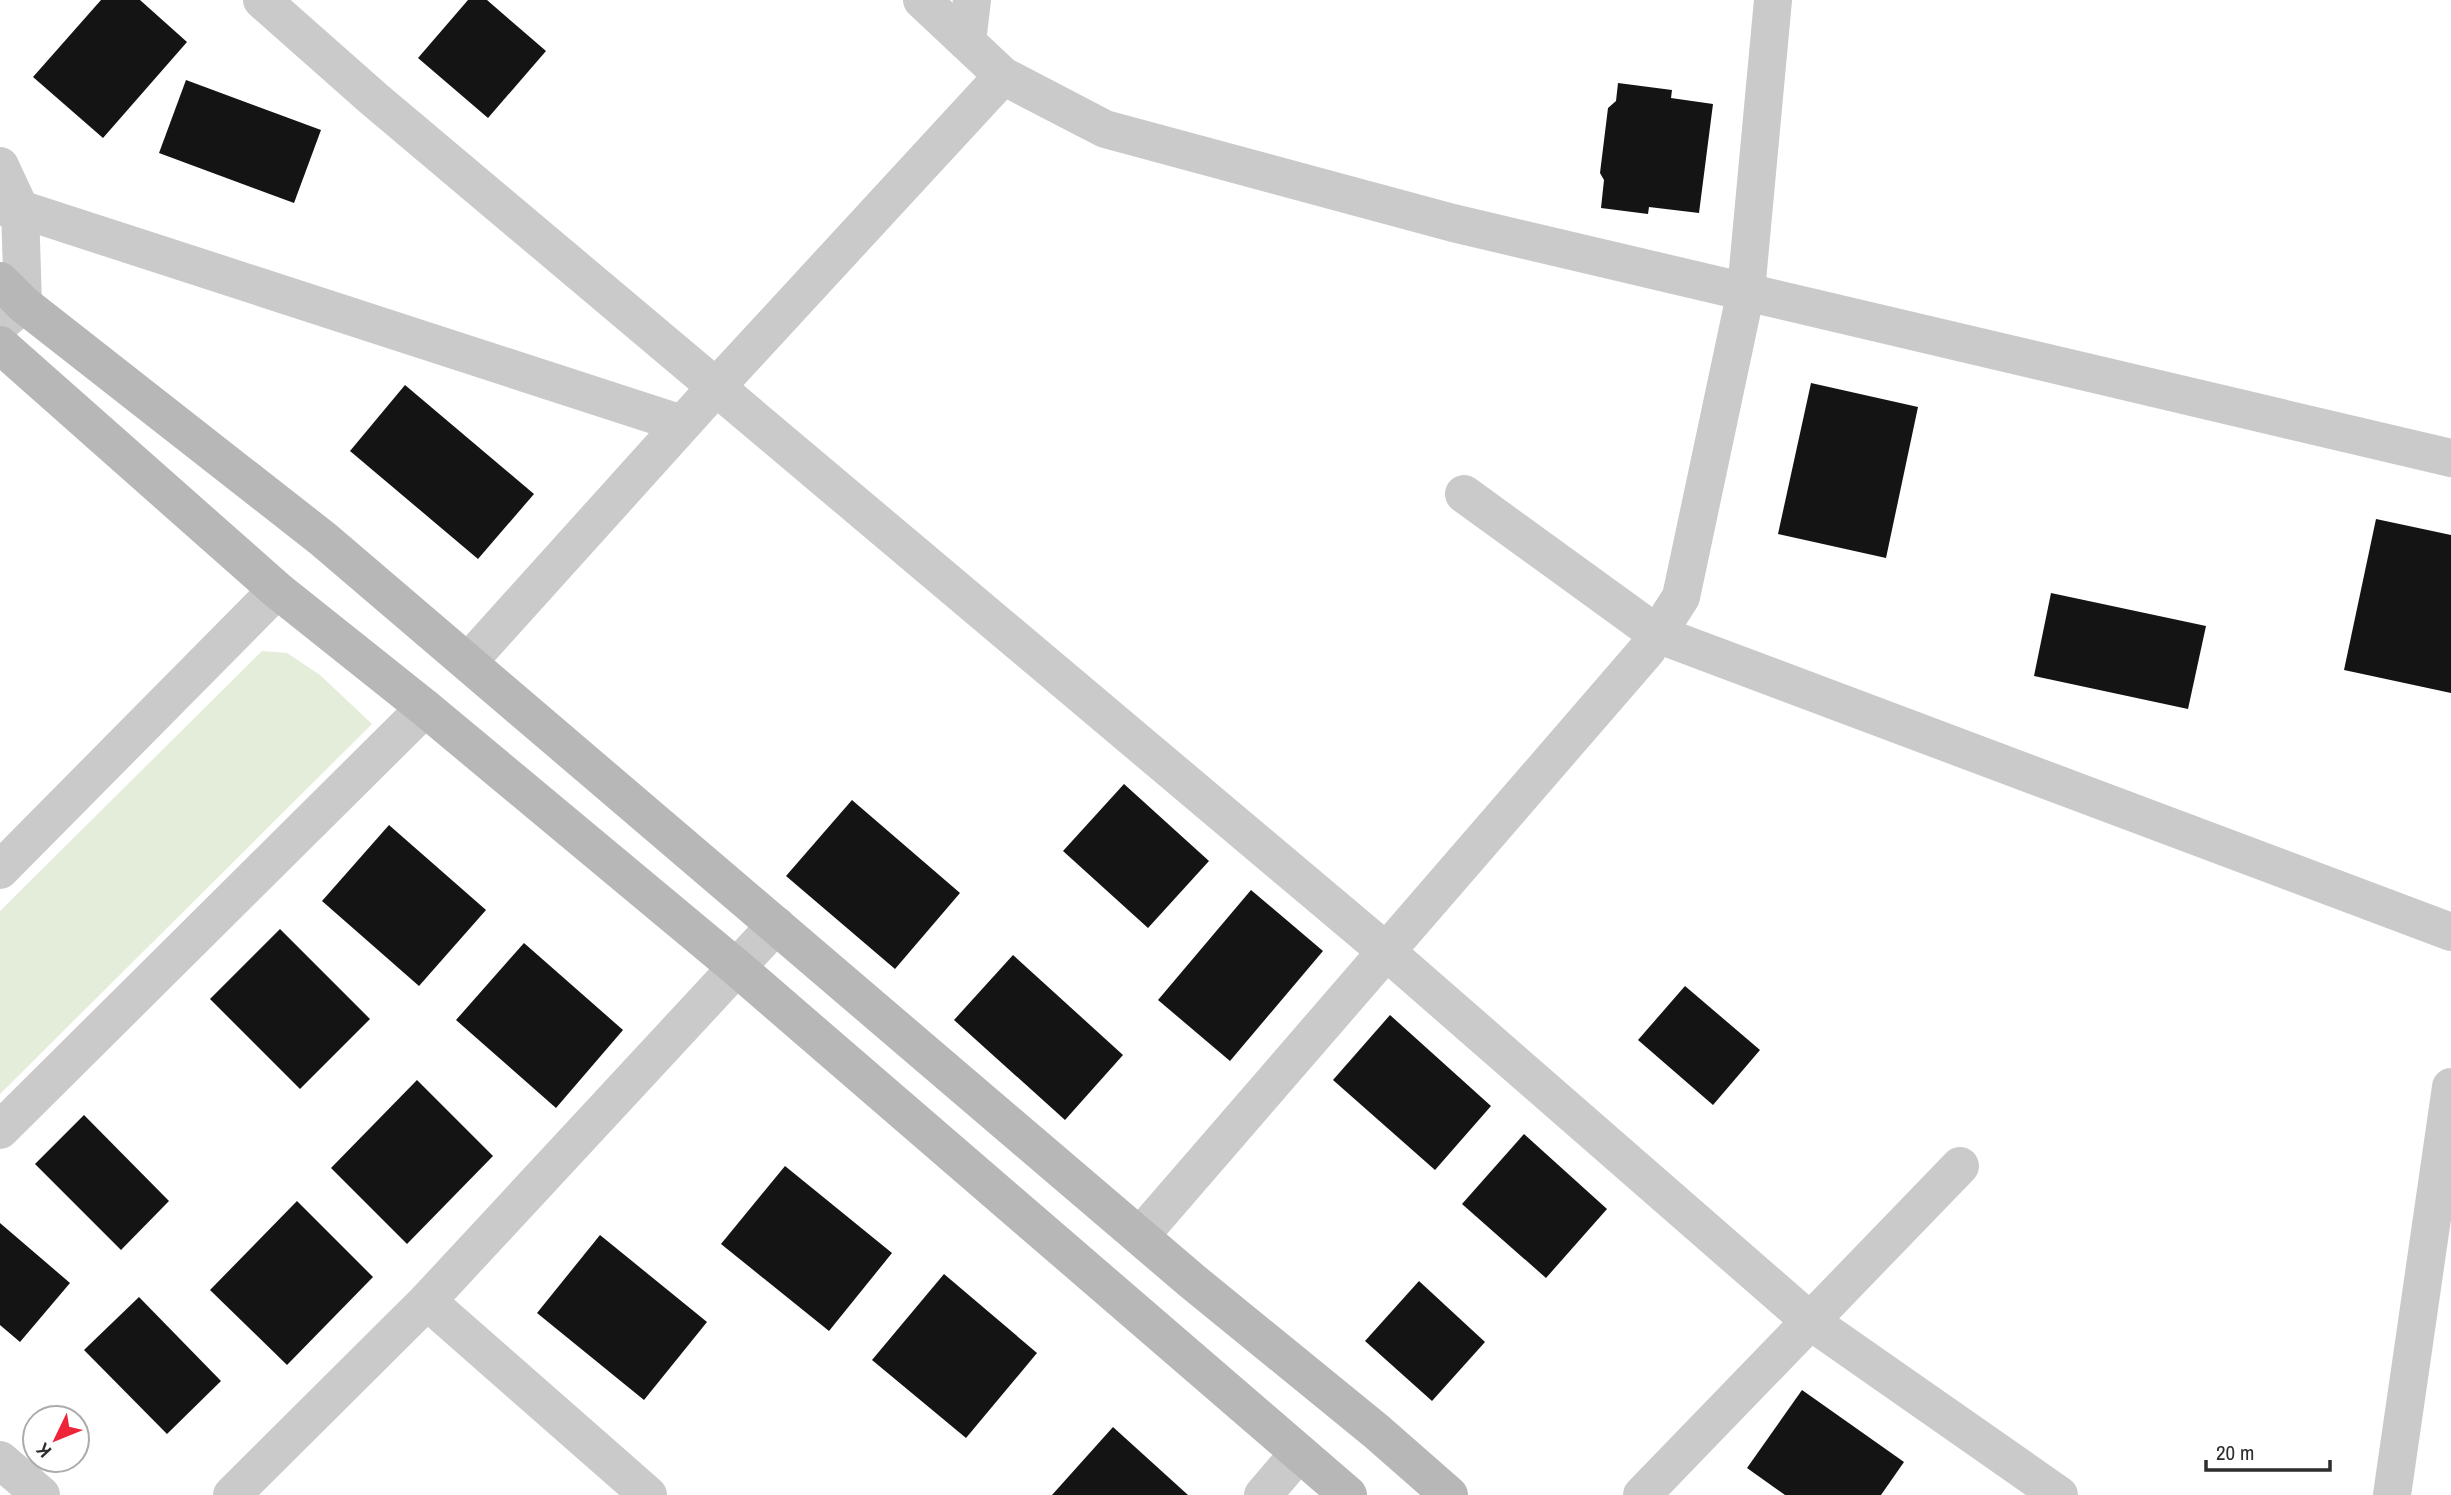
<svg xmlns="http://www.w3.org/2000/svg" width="2451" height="1495" font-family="'Archivo Narrow',sans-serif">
	<rect width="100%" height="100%" fill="#fff"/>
	<path fill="#e4ecda" d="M262,651l25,2 33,22 52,49 -372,370v-183z"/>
	<g fill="#141414">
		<path d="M101,0h39l47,42 -84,96 -70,-61z"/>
		<path d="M468,0h19l59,51 -58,67 -70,-60z"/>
		<path d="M186,80l135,50 -27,73 -135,-50z"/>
		<path d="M1618,83l54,7 -1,8 42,6 -14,109 -50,-6 -1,7 -47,-6 3,-28 -4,-7 8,-65 8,-7z"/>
		<path d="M1811,383l107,24 -32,151 -108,-24z"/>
		<path d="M405,385l129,109 -56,65 -128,-108z"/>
		<path d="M2376,519l75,16v158l-107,-23z"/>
		<path d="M2051,593l155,33 -18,83 -154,-33z"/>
		<path d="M1124,784l85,77 -61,67 -85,-77z"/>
		<path d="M852,800l108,93 -65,76 -109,-93z"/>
		<path d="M389,825l97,85 -67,76 -97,-85z"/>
		<path d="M1251,890l72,61 -93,110 -72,-61z"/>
		<path d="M280,929l90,90 -70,70 -90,-90z"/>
		<path d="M524,943l99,87 -67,78 -100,-88z"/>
		<path d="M1013,955l110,100 -58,65 -111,-100z"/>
		<path d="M1685,986l75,64 -47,55 -75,-65z"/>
		<path d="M1390,1015l101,91 -56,64 -102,-90z"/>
		<path d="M417,1080l76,76 -86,88 -76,-76z"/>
		<path d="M84,1115l85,86 -48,49 -86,-86z"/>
		<path d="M1524,1134l83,75 -61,69 -84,-74z"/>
		<path d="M785,1166l107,87 -63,78 -108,-87z"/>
		<path d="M297,1201l76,76 -86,88 -77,-75z"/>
		<path d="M0,1223l70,60 -50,59 -20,-17z"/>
		<path d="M600,1235l107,87 -63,78 -107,-87z"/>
		<path d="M944,1274l93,79 -71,85 -94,-78z"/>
		<path d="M1419,1281l66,61 -53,59 -67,-60z"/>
		<path d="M139,1297l82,84 -54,53 -83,-84z"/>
		<path d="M1802,1390l102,72 -23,33h-96l-38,-27z"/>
		<path d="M1113,1427l75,68h-136z"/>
	</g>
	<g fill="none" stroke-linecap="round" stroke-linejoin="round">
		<g stroke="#cacaca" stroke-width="38">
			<path d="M262,0l112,99 1014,854 422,368 249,174"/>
			<path d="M922,0l81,76 102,53 348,94 998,235"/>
			<path d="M967,42l5,-42"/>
			<path d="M0,166l20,43 3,95 -23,20"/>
			<path d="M0,207l20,2 662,215"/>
			<path d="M1464,494l193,140 794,298"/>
			<path d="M468,662l248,-275 287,-311"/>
			<path d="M0,870l277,-280"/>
			<path d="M0,1130l425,-422"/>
			<path d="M1140,1236l507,-586 34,-53 65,-306 27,-291"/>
			<path d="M427,1301l221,194"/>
			<path d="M0,1460l41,35"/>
			<path d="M232,1495l195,-194 349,-376"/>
			<path d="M1263,1495l36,-42"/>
			<path d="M1642,1495l318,-329"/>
			<path d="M2392,1495l59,-408"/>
		</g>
		<g stroke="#b7b7b7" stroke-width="38">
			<path d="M0,281l23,23 300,235 869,742 184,150 73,64"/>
			<path d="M0,345l277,245 148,118 311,259 612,528"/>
		</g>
	</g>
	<g transform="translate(56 1439) rotate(227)"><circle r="33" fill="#ffffff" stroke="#ababab" stroke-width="2"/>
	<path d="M0-5L12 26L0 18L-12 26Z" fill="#ee2538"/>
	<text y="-10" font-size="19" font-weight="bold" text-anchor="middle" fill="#2d2d2d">K</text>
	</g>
	<path d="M2206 1460v10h124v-10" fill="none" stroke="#2d2d2d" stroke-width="3.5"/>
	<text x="2216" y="1460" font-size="21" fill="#2d2d2d" stroke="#ffffff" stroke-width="5" paint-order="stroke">20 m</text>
</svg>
